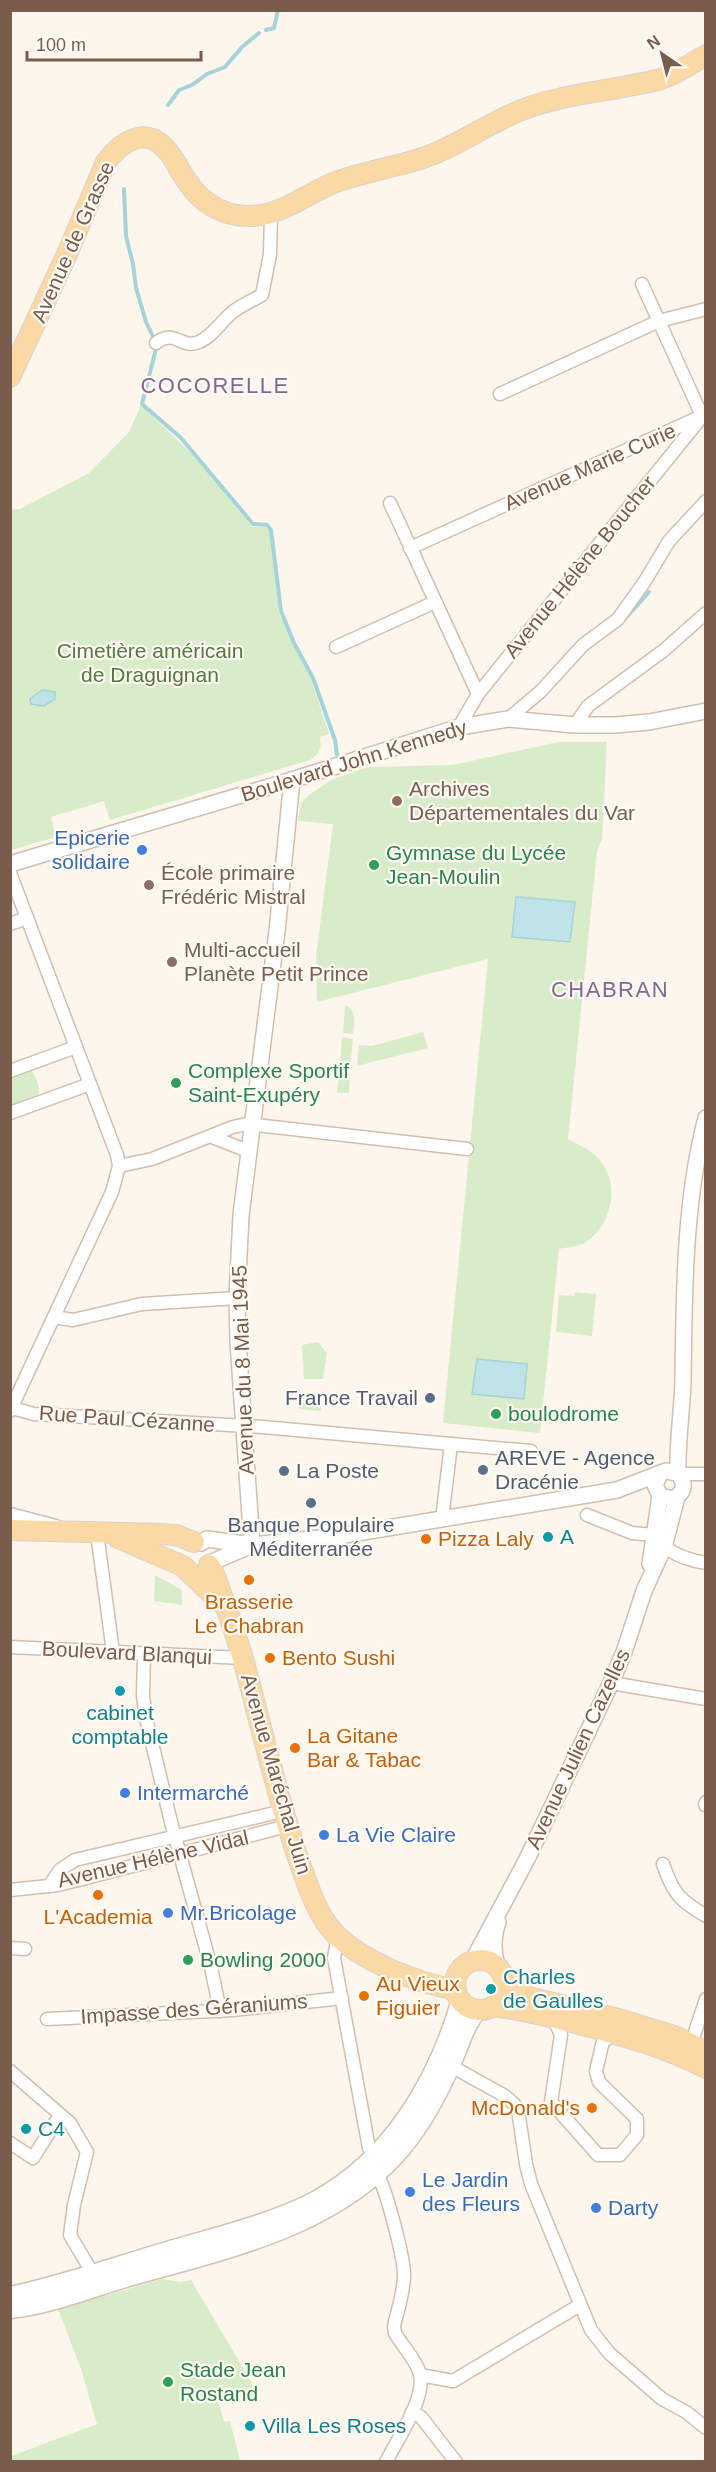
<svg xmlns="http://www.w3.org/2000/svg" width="716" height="2472" font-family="Arial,sans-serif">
	<rect width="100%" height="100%" fill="#fdf6ec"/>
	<g fill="#d8ecc9">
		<path d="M141,405l58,56 53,66h13l5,4 9,82 32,66 18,55 -9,3c2,11 0,17 -10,23l-200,60 -6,-19 -53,16 5,20 -45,13 -1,-340 10,-1 69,-36 40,-41z"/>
		<path d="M558,742h49l-5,97 -5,12 -29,288c9,5 21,10 28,17 25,24 18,67 -10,86 -8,5 -18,5 -27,7l-19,184 -97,-10 45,-464 -171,43 -1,-46 17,-132 -35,-3 3,-18 8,-8 22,-15 37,-13 85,-2z"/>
		<path d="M345,1005c13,6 9,18 8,29l-10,-1z"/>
		<path d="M423,1032l5,16 -71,18 2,-21 13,1z"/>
		<path d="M342,1037l11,2 -3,29 -10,-2z"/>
		<path d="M28,1070l4,1c4,7 9,16 6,24l-27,10v-28z"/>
		<path d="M339,1072l11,1 -1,20h-12z"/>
		<path d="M575,1292l21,2 -4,42 -36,-4 3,-37 15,1z"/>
		<path d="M318,1342l9,11 -4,26h-19l-2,-34z"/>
		<path d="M299,1393h20l2,3v15l-22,-2z"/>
		<path d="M155,1575l27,15v15l-28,-4z"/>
		<path d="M162,2279l19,3 10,-2 68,115 -42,1 7,26 6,-1 10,40h-229v-5l86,-32 -16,-55 -23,-60z"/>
	</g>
	<g fill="#bfe3e8" stroke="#a5d3da" stroke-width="1.5">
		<path d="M42,690l13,2v7l-11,7 -13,-2 -1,-5z"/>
		<path d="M516,897l59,5 -5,40 -58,-5z"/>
		<path d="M477,1359l50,5 -3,35 -52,-5z"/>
	</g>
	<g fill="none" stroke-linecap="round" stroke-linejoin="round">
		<g stroke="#a5d3da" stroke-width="4">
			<path d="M266,30l8,-2 4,-18"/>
			<path d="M168,105l11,-15 13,-5 15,-11 18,-7 17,-20 17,-14"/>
			<path d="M124,189l2,47 7,28 3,24 10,34 11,23 -15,59 39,34 72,86 14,1 4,5 10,81 13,32 19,35 22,62 2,15"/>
			<path d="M623,621l26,-29"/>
		</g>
		<g stroke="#d1beb0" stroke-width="15">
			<g id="minor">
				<path d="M156,343c20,-15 25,7 43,-1 13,-5 23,-22 35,-31 8,-6 19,-11 28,-16l8,-41 1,-41"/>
				<path d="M500,394l159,-73 47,-12"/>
				<path d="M390,503l88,191 -19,33"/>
				<path d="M410,548l292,-132 -60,-132"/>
				<path d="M336,647l99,-45"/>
				<path d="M478,694l222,-275"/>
				<path d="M508,719l33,-28 42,-46 35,-26 27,-38 24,-40 37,-40"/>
				<path d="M575,725l13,-19 75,-55 43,-38"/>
				<path d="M10,873l107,282 2,11 -7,26 -102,219"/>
				<path d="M10,924l17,-6"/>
				<path d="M10,1071l66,-24"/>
				<path d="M10,1113l80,-29"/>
				<path d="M212,1137l36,14"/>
				<path d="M119,1166l33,-7 81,-32 14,-3 220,25"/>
				<path d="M54,1317l19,3 69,-16 95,-6"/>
				<path d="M12,1408l22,6 229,13 188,17 -9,75"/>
				<path d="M451,1444l80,7"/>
				<path d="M679,1474h27"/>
				<path d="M10,1514l46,12"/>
				<path d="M587,1515l45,18 23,2c9,17 32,25 51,28"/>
				<path d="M97,1533l16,119"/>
				<path d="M10,1647l233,11"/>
				<path d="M144,1654l-1,42 3,22 26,108 39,141 9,44"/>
				<path d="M611,1683l95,16"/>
				<path d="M705,1805l1,-3"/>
				<path d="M663,1864c10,29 16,36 43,52"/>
				<path d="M49,1886l11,-16 15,-10 208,-49"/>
				<path d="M10,1890l48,-5 32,-8 197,-51"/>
				<path d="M338,1936l-4,22 35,190 6,9"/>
				<path d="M10,1948l15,1"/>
				<path d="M553,2017l8,18 -10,67 47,53h22l17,-20v-16l-38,-37 -3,-11 7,-30 14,-7"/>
				<path d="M47,2019l186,-9 109,-12"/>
				<path d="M691,2044l15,-45"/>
				<path d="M451,2066l54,30 9,8 4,6 8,54 5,20 60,146 18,23 53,46 24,13 20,16"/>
				<path d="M10,2071l60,52 17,29 -13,53 -4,30 23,39"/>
				<path d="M10,2143l23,15 27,-43"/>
				<path d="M377,2175c9,12 27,83 27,100 0,17 -6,34 -10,51l1,7c7,13 21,26 25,41 6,24 -23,66 -34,88"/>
				<path d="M420,2375l33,6 127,-76"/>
				<path d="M412,2412l9,5 35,45"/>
			</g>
		</g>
		<g stroke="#d1beb0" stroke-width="18">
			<g id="tertiary">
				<path d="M10,864l282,-84 167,-53 49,-8 67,6h40l34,-3 57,-11"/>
				<path d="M678,1473c-1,-30 4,-61 5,-91 1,-86 1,-181 23,-264"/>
				<path d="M201,1543l6,-4 45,6 87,-9 278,-46 49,-19 12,2c8,10 7,20 -5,26l-13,-3 -5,-11 4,-9"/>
				<path d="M252,1545l-14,-203 -1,-44 4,-83 36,-284 15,-151"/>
				<path d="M210,1563l42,-18"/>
				<path d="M650,1564l10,-68"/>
				<path d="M498,1922c-5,14 -6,32 1,47"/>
				<path d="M472,1962l55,-103 84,-176 13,-31 20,-61 20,-44 13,-50"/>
			</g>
		</g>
		<g stroke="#d6c0b0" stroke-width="21">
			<g id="secondary">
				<path d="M10,2296c53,-11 103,-29 154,-44 50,-15 104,-27 151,-51 77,-42 122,-119 146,-201"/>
				<path d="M10,2309c39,-4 78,-20 115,-31 97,-28 208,-49 276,-129 21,-25 36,-53 49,-82 9,-19 14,-42 28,-57"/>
			</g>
		</g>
		<g stroke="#dad1cd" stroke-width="22">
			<g id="primary">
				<path d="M10,377l58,-125 38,-90c15,-20 38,-36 59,-14 9,9 13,20 20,30 17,28 44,42 76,37 25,-4 47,-21 70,-31 30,-12 61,-16 92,-26 36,-12 66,-36 101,-49 43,-16 89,-18 133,-29 17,-4 33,-16 49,-25"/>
				<path d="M10,1530l151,4 15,1 18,7"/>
				<path d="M118,1538l65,28 38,37"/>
				<path d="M209,1565l4,6c11,30 22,60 31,91 17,64 32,130 53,193 10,28 19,60 40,81 29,27 81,47 119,54"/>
				<circle cx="480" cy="1985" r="25"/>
				<path d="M503,1975l25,22 94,23 55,17 29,15"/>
				<path d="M493,2006c31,4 60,11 90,19 42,11 84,23 123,43"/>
			</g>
		</g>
		<use href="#minor" stroke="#fff" stroke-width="12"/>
		<use href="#tertiary" stroke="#fff" stroke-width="15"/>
		<use href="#secondary" stroke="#fff" stroke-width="18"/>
		<use href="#primary" stroke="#fbd9a5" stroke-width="20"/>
	</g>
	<g fill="#8d6e63" stroke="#fffaf3" stroke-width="2">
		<circle cx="397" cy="801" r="6"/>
		<circle cx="149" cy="885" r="6"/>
		<circle cx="172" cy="962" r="6"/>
	</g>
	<g fill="#3f7fe0" stroke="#fffaf3" stroke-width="2">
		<circle cx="142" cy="850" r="6"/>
		<circle cx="125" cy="1793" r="6"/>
		<circle cx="324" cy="1835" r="6"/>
		<circle cx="168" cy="1913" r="6"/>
		<circle cx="410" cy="2192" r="6"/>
		<circle cx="596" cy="2208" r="6"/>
	</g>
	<g fill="#2e9e5b" stroke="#fffaf3" stroke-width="2">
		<circle cx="374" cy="865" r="6"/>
		<circle cx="176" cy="1083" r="6"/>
		<circle cx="496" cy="1414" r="6"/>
		<circle cx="188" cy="1960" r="6"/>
		<circle cx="168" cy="2382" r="6"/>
	</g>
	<g fill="#5c6f8a" stroke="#fffaf3" stroke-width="2">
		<circle cx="430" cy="1398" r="6"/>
		<circle cx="483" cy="1470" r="6"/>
		<circle cx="284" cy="1471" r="6"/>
		<circle cx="311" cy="1503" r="6"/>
	</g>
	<g fill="#0f9aa8" stroke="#fffaf3" stroke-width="2">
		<circle cx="548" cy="1537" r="6"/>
		<circle cx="120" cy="1691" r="6"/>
		<circle cx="491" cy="1989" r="6"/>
		<circle cx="26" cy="2129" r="6"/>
		<circle cx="250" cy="2426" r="6"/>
	</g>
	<g fill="#e8710a" stroke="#fffaf3" stroke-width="2">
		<circle cx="426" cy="1539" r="6"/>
		<circle cx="249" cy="1580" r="6"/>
		<circle cx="270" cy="1658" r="6"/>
		<circle cx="295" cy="1748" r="6"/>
		<circle cx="98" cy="1895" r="6"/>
		<circle cx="364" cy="1996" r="6"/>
		<circle cx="592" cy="2108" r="6"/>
	</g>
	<g text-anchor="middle" stroke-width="4.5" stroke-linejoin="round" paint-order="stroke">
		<g font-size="21" fill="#7a5c4d" stroke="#fffaf3">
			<text transform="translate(73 242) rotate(-66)" y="7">Avenue de Grasse</text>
			<text transform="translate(590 467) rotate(-24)" y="7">Avenue Marie Curie</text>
			<text transform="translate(580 567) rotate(-51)" y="7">Avenue Hélène Boucher</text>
			<text transform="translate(354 761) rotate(-17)" y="7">Boulevard John Kennedy</text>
			<text transform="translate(243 1370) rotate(-92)" y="7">Avenue du 8 Mai 1945</text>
			<text transform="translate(127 1419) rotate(4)" y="7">Rue Paul Cézanne</text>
			<text transform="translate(127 1653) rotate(3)" y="7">Boulevard Blanqui</text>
			<text transform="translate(578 1749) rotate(-65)" y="7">Avenue Julien Cazelles</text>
			<text transform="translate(276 1774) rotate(74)" y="7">Avenue Maréchal Juin</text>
			<text transform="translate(153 1859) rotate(-13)" y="7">Avenue Hélène Vidal</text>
			<text transform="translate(194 2009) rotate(-4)" y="7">Impasse des Géraniums</text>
		</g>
		<g font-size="21" fill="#537a41" stroke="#fffaf3">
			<text x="150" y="658">Cimetière américain<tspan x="150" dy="24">de Draguignan</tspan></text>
		</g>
		<g font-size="21" fill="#785e54" stroke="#fffaf3" text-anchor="start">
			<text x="409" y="796">Archives<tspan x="409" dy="24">Départementales du Var</tspan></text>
			<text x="161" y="880">École primaire<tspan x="161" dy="24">Frédéric Mistral</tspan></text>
			<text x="184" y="957">Multi-accueil<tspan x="184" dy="24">Planète Petit Prince</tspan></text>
		</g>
		<g font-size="21" fill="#366cbe" stroke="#fffaf3" text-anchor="start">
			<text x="130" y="845" text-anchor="end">Epicerie<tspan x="130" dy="24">solidaire</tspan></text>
			<text x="137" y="1800">Intermarché</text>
			<text x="336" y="1842">La Vie Claire</text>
			<text x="180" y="1920">Mr.Bricolage</text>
			<text x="422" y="2187">Le Jardin<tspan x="422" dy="24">des Fleurs</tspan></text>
			<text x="608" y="2215">Darty</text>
		</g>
		<g font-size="21" fill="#27864d" stroke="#fffaf3" text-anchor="start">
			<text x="386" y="860">Gymnase du Lycée<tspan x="386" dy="24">Jean-Moulin</tspan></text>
			<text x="188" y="1078">Complexe Sportif<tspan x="188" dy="24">Saint-Exupéry</tspan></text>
			<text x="508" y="1421">boulodrome</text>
			<text x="200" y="1967">Bowling 2000</text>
			<text x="180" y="2377">Stade Jean<tspan x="180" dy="24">Rostand</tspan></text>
		</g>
		<g font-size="21" fill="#4e5e75" stroke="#fffaf3" text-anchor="start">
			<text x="418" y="1405" text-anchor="end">France Travail</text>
			<text x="495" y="1465">AREVE - Agence<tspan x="495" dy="24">Dracénie</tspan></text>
			<text x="296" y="1478">La Poste</text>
			<text x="311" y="1532" text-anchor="middle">Banque Populaire<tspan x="311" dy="24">Méditerranée</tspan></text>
		</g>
		<g font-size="21" fill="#0d838f" stroke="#fffaf3" text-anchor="start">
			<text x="560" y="1544">A</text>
			<text x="120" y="1720" text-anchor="middle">cabinet<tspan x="120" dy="24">comptable</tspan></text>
			<text x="503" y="1984">Charles<tspan x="503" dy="24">de Gaulles</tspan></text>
			<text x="38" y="2136">C4</text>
			<text x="262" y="2433">Villa Les Roses</text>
		</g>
		<g font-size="21" fill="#c56008" stroke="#fffaf3" text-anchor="start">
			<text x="438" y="1546">Pizza Laly</text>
			<text x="249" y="1609" text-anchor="middle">Brasserie<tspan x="249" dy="24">Le Chabran</tspan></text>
			<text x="282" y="1665">Bento Sushi</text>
			<text x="307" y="1743">La Gitane<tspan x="307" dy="24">Bar &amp; Tabac</tspan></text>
			<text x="98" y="1924" text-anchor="middle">L'Academia</text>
			<text x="376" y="1991">Au Vieux<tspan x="376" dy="24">Figuier</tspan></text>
			<text x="580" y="2115" text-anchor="end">McDonald's</text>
		</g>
		<g font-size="22" letter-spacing="1.5" fill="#846695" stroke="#fffaf3">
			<text x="215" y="393">COCORELLE</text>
			<text x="610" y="997">CHABRAN</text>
		</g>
	</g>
	<rect width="716" height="2472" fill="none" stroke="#7a5c4d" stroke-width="24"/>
	<g transform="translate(662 54) rotate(325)" stroke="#fffaf3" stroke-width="4.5" paint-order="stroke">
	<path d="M0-4.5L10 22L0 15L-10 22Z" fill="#7a5c4d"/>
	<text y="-9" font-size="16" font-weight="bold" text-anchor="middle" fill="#7a5c4d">N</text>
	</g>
	<path d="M27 51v9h174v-9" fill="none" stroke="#7a5c4d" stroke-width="3"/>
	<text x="36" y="51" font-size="18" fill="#7a5c4d" stroke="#fffaf3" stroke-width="4.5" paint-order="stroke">100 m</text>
</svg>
